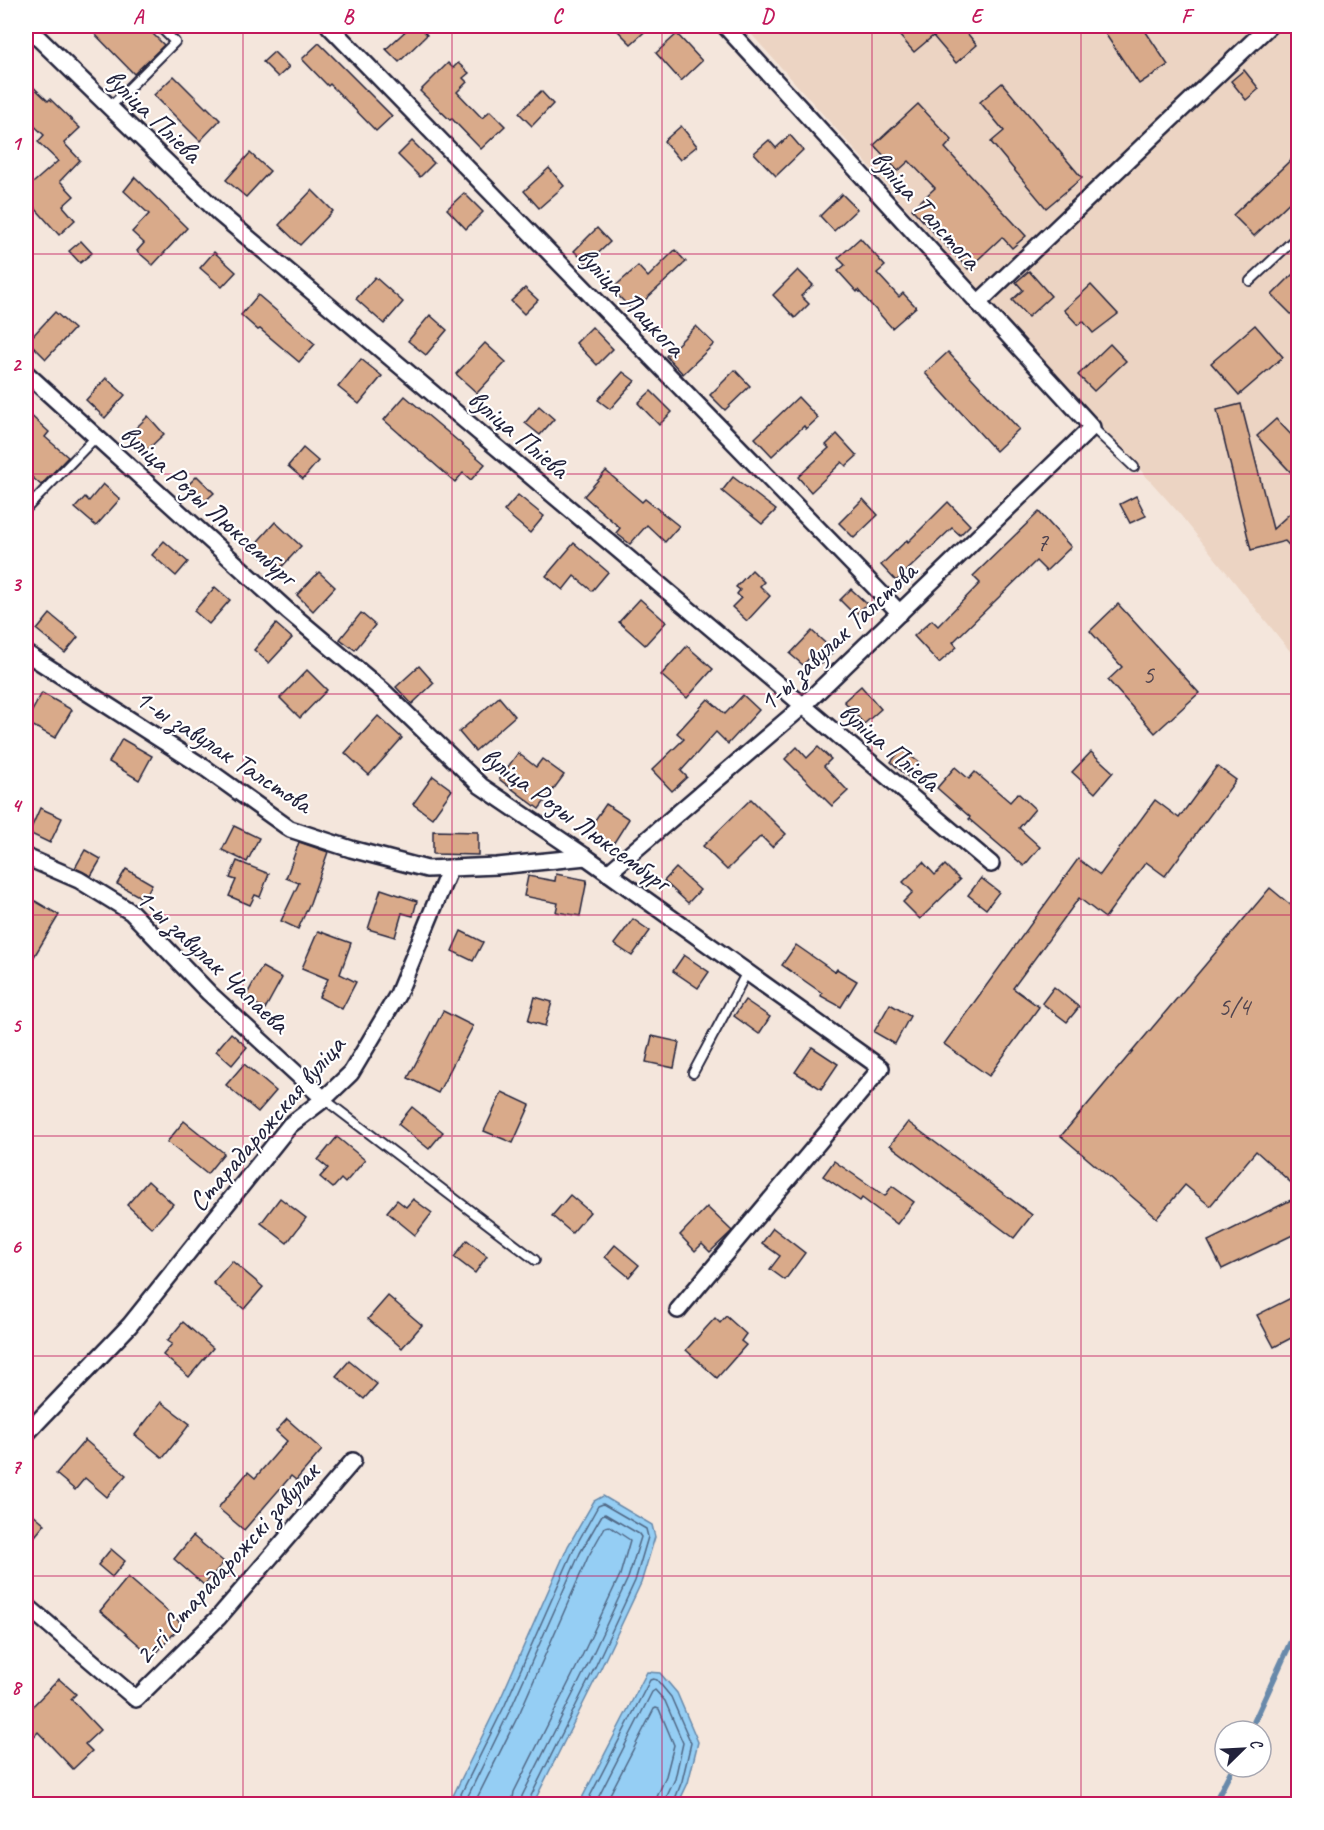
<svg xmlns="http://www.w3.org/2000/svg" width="1324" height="1830" font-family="Caveat,sans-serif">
	<rect width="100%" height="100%" fill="#f4e6dc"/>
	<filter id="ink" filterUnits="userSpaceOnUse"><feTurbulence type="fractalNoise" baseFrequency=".0167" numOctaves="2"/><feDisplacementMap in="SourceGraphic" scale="12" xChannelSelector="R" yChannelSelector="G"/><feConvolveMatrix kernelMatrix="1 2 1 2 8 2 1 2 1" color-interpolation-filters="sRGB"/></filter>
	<g filter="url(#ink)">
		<path fill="#ecd4c3" d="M744,26h554v635l-120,-149z"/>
		<g fill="#95cef4" stroke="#6789aa" stroke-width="1.5">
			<path d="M603,1496l49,29 3,12 -14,46 -40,85 -68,136h-84l50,-102 69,-156 26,-45z"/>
			<path d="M647,1672l13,1 17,20 21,49 -10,41 -10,21h-99z"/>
		</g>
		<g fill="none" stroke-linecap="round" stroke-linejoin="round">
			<g stroke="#506785" stroke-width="1.5">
				<path d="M456,1804l49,-99 69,-156 24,-43 5,-2 43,25 2,8 -13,44 -39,84 -67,135v4"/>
				<path d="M464,1804l47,-96 69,-155 22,-38 3,-1 34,20 2,3 -13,41 -39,84 -67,134 -1,8"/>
				<path d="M474,1804l46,-92 68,-155 17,-30 4,-1 21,14 -10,35 -39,83 -67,134 -2,12"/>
				<path d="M586,1804l64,-124 3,-1 4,1 14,17 20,46 -9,38 -9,23"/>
				<path d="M595,1804l57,-112 3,-2 10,11 18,42 -8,36 -9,19v6"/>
				<path d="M605,1804l49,-95 2,-1 3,1 15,36 -8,31 -9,21v7"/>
			</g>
			<g stroke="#6789aa" stroke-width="6">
				<path d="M1250,1731l48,-105"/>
				<path d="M1214,1804l19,-37"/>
			</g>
		</g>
		<g fill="#d9aa8a" stroke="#22223b" stroke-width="1.5">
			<path d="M87,26h58l19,19 -30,29z"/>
			<path d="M411,26h8l8,9 -28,27 -13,-13z"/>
			<path d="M613,26h38l-20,18z"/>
			<path d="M891,26h70l16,19 -21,18 -23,-27 -19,16z"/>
			<path d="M1100,26h42l26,39 -29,19z"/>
			<path d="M677,34l25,27 -21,20 -25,-28z"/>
			<path d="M319,43l73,73 -16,15 -46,-47 -2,2 -26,-27z"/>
			<path d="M274,52l15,15 -11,10 -15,-15z"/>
			<path d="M448,63l5,5 5,-5 11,10 -6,5 4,4 -10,10 25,26 8,-7 15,15 -24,23 -29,-30 -2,1 -30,-29z"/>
			<path d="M1244,70l15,19 -13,11 -15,-19z"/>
			<path d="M174,76l32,32 1,-1 13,13 -20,21 -46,-46z"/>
			<path d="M26,80l22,21 2,-2 30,29 -16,15 16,17 -20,21 14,15 -11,10 12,14 -16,15 -33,-37v-9l32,-28 -20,-19 6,-7 -18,-17z"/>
			<path d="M1002,83l80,95 -36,30 -55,-66 13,-11 -24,-29z"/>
			<path d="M541,91l12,13 -21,22 -13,-13z"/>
			<path d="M918,104l34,36 -7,8 81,88 -14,12 -10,-11 -34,32 -56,-60 23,-21 -26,-27 -11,10 -24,-26z"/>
			<path d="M681,126l16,20 -17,14 -16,-19z"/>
			<path d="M790,135l13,15 -27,26 -22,-23 15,-13 7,8z"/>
			<path d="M412,141l22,22 -14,14 -22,-22z"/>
			<path d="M1299,152v41l-45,43 -21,-21z"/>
			<path d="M250,153l20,18 -24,26 -20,-17z"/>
			<path d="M549,168l15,18 -25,22 -15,-17z"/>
			<path d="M135,177l52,51 -34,37 -16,-14 7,-8 -12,-11 17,-18 -25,-23z"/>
			<path d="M312,190l21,21 -33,34 -21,-20z"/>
			<path d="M464,193l19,19 -17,17 -19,-20z"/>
			<path d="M842,194l15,15 -23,22 -14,-15z"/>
			<path d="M597,228l13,14 -23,22 -13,-13z"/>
			<path d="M860,238l25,28 -8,7 22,24 4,-4 13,14 -24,21 -34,-38 -1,2 -19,-21 7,-6 -7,-7z"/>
			<path d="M81,241l11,12 -12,10 -11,-12z"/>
			<path d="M675,250l11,12 -53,49 -21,-22 26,-23 10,11z"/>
			<path d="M214,252l22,20 -14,15 -22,-19z"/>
			<path d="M1299,268v54l-27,-27z"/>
			<path d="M798,270l15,15 -12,11 8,8 -14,14 -22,-23z"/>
			<path d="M1029,271l22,25 -23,21 -16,-17 11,-10 -7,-8z"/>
			<path d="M375,277l28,25 -19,22 -28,-25z"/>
			<path d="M1091,285l27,29 -25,19 -10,-12 -5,4 -14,-15z"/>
			<path d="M525,288l13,12 -14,14 -13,-13z"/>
			<path d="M258,295l57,49 -16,18 -39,-33 -2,1 -17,-15z"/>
			<path d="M55,312l19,17 -28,30 -18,-18z"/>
			<path d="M430,315l17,15 -21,25 -18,-14z"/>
			<path d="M1255,325l28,32 -44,38 -28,-32z"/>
			<path d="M696,326l18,18 -31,30 -17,-18z"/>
			<path d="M592,327l21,22 -16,16 -21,-22z"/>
			<path d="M485,343l21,19 -29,31 -21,-19z"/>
			<path d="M1110,344l16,17 -32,30 -16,-16z"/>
			<path d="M948,352l71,77 -23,22 -71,-78z"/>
			<path d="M361,359l21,17 -23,28 -21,-17z"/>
			<path d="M735,370l15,16 -25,24 -15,-15z"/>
			<path d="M623,372l12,9 -25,28 -12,-9z"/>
			<path d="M106,378l19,17 -20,23 -19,-18z"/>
			<path d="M651,391l21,21 -13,13 -21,-22z"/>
			<path d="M405,396l80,68 -14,16 -8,-7 -8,9 -71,-62z"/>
			<path d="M798,397l20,21 -12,11 -2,-3 -32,30 -17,-18z"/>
			<path d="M1241,404l32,125 26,-24v51l-14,-15 -34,9 -34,-140z"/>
			<path d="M539,406l15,13 -14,16 -15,-12z"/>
			<path d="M26,411l23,21 -4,5 23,20 -27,28 -15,-13z"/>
			<path d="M148,416l16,18 -20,19 -16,-17z"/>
			<path d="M1276,419l23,24v38l-42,-45z"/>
			<path d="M837,434l20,22 -11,10 -4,-4 -31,30 -13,-15 31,-29 -3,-3z"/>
			<path d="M303,448l15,13 -15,18 -15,-13z"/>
			<path d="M606,471l36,31 3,-3 34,27 -14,16 -18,-17 -17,19 -14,-11 4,-5 -36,-32z"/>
			<path d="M197,476l17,17 -12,11 -17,-16z"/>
			<path d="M733,477l43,33 -14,14 -40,-33z"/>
			<path d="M103,484l17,15 -24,27 -21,-18 10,-11 4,4z"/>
			<path d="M518,495l26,21 -14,17 -26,-22z"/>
			<path d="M1136,496l10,20 -16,7 -10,-19z"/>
			<path d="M863,499l15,16 -24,23 -15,-15z"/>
			<path d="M948,502l22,23 -10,10 -8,-7 -56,53 -15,-16 26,-25 1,2z"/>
			<path d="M1039,512l32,35 -25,24 -10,-10 -83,81 4,5 -18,16 -25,-27 18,-16 6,6 42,-43 -7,-7z"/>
			<path d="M275,522l26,24 -23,25 -26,-23z"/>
			<path d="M164,541l24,21 -12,14 -24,-21z"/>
			<path d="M574,543l34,29 -16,19 -18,-15 -11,14 -17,-14z"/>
			<path d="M752,570l12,12 -4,4 10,10 -23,25 -15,-14 9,-9 -4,-4 3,-4 -4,-3z"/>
			<path d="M319,572l16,15 -22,24 -16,-16z"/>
			<path d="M215,587l15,13 -21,24 -15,-13z"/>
			<path d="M851,589l16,15 -12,11 -15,-15z"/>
			<path d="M640,599l26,23 -21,23 -26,-23z"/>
			<path d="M1118,604l81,89 -44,40 -47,-53 14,-13 -32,-36z"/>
			<path d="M361,613l14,12 -20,25 -15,-11z"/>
			<path d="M50,614l28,23 -13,16 -28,-23z"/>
			<path d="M276,624l16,14 -23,25 -15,-13z"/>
			<path d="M812,631l22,20 -12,13 -10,-9 -9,10 -13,-11z"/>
			<path d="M687,646l26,23 -26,29 -26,-23z"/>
			<path d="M419,666l15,17 -22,21 -16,-17z"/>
			<path d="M307,670l20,20 -27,28 -20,-20z"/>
			<path d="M861,686l20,23 -17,15 -20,-23z"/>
			<path d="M42,693l30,17 -17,28 -29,-16z"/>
			<path d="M743,695l16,15 -31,34 -12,-12 -35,39 6,6 -15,14 -20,-21 32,-31 -7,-6 31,-34 17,15z"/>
			<path d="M499,697l16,19 -40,35 -16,-19z"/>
			<path d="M378,716l24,22 -33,37 -24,-22z"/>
			<path d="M122,739l30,17 -13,24 -30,-18z"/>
			<path d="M797,747l10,11 11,-11 13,12 -7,7 24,25 -16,15 -47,-47z"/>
			<path d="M901,749l19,14 -12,14 -17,-15z"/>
			<path d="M1091,752l22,20 -18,21 -23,-21z"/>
			<path d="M518,753l18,14 6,-8 22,16 -25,34 -40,-30z"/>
			<path d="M1217,766l19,14 -71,96 -19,-14 -41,56 -26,-20 -66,90 26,19 -50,69 -45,-32 134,-185 22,16 55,-75 24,18z"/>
			<path d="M955,767l14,12 6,-7 35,30 8,-9 17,16 -16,19 21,19 -16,19 -55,-47 1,-2 -33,-29z"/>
			<path d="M433,776l19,14 -20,28 -19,-14z"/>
			<path d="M751,799l35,35 -14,13 -11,-11 -34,34 -24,-24z"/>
			<path d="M606,804l23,15 -19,30 -24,-16z"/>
			<path d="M40,808l22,10 -12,25 -21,-10z"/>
			<path d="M234,826l25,12 -12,24 -25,-12z"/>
			<path d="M433,831l45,1v23l-45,-1z"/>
			<path d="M299,842l29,10 -18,51 -12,26 -17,-8 18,-38 -13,-5z"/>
			<path d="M85,850l16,9 -10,17 -16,-8z"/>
			<path d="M237,861l32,13 -9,23 -5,-2 -5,10 -21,-9 7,-16 -6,-2z"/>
			<path d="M923,862l12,13 10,-10 15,15 -40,39 -17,-17 10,-10 -10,-10z"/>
			<path d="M676,868l24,22 -12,13 -24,-22z"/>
			<path d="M126,869l26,15 -8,15 -27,-15z"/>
			<path d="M556,874l31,6 -7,36 -24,-4 2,-9 -34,-7 4,-20 27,5z"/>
			<path d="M981,878l18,14 -13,17 -18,-14z"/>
			<path d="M1270,888l29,24v278l-43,-39 -46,55 -25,-21 -28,33 -96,-82z"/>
			<path d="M381,889l36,12 -4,15 -11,-3 -7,24 -27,-8z"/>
			<path d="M35,901l24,14 -33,55v-53z"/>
			<path d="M633,919l17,12 -18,25 -18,-12z"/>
			<path d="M318,931l33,12 -11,31 16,8 -14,27 -23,-12 9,-18 -26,-11z"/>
			<path d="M461,931l22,11 -10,19 -21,-10z"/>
			<path d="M796,945l39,27 2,-3 20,12 -16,26 -20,-11 1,-3 -40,-28z"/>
			<path d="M684,955l25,17 -11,16 -25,-17z"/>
			<path d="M262,967l20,11 -17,31 -20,-11z"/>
			<path d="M1054,987l25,20 -12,15 -25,-19z"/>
			<path d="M535,997l17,5 -7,24 -17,-5z"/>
			<path d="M745,1000l25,17 -11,17 -25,-18z"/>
			<path d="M890,1004l20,12 -15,28 -21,-12z"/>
			<path d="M443,1011l30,15 -35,67 -30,-15z"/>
			<path d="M231,1033l16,14 -15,18 -16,-14z"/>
			<path d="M652,1036l27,6 -5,26 -28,-6z"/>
			<path d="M812,1047l26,17 -17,25 -26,-17z"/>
			<path d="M244,1064l32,27 -18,21 -32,-27z"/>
			<path d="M502,1092l28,13 -17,38 -29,-12z"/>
			<path d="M412,1107l31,25 -14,17 -31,-25z"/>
			<path d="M184,1121l40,32 -17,21 -40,-32z"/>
			<path d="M908,1122l124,93 -18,23 -124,-93z"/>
			<path d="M337,1137l28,23 -20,23 -4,-4 -8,9 -13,-11 8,-9 -10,-8z"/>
			<path d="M834,1161l51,35 7,-10 22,16 -17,22 -35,-26 -2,3 -37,-25z"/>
			<path d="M148,1181l25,23 -21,24 -25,-23z"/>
			<path d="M570,1195l20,17 -18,21 -20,-17z"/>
			<path d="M1299,1196v36l-77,37 -14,-28z"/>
			<path d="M280,1198l26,20 -19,25 -26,-20z"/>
			<path d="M413,1199l19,14 -17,22 -28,-23 10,-12 9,7z"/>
			<path d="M707,1207l25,24 -22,21 -8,-8 -7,7 -15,-16z"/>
			<path d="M773,1228l32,25 -20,27 -15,-11 10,-13 -18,-13z"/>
			<path d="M467,1240l20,16 -12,17 -21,-16z"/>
			<path d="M615,1245l24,20 -10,12 -24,-20z"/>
			<path d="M232,1261l31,26 -19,22 -31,-26z"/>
			<path d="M1299,1294v40l-25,13 -17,-32z"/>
			<path d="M388,1296l34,29 -20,23 -34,-29z"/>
			<path d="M726,1316l20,18 -5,7 5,4 -29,33 -31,-28 29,-32 5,5z"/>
			<path d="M183,1322l30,26 -24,29 -26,-22 9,-11 -5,-3z"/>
			<path d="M349,1361l28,23 -13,15 -28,-23z"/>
			<path d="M161,1402l29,22 -27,34 -28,-23z"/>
			<path d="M287,1419l35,31 -26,30 -5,-4 -47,54 -26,-22 30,-36 7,6 32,-37 -11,-10z"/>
			<path d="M85,1440l41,35 -19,22 -22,-19 -10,12 -19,-16z"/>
			<path d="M26,1508l19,16 -19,23z"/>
			<path d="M193,1536l31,26 -20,23 -30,-26z"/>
			<path d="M111,1549l14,12 -13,16 -14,-12z"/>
			<path d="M128,1577l54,47 -29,33 -53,-46z"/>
			<path d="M59,1679l17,15 -5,5 29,31 -15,14 7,7 -19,18 -35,-37 -12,13v-32z"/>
		</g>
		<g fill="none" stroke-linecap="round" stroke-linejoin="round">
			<g stroke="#22223b" stroke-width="12">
				<g id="service">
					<path d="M110,107l65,-65 -16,-16"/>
					<path d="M1250,281l48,-45"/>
					<path d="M1092,427l42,40"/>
					<path d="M26,509l70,-72"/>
					<path d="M693,1073l54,-101"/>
					<path d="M324,1099l211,161"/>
				</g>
			</g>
			<g stroke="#22223b" stroke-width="20">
				<g id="minor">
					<path d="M26,26l194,188 771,650"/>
					<path d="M329,26l571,587"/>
					<path d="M978,303l291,-277"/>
					<path d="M26,373l262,238 95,80 98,95 105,71 295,211 -203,242"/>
					<path d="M26,653l179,115 85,61 61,20 76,20 70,-3 89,-9"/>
					<path d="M26,857l53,23 52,32 78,81 115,106"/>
					<path d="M608,873l195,-167 289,-279 -367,-401"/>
					<path d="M26,1434l104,-109 160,-200 34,-26 27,-26 47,-79 52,-126"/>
					<path d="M26,1605l110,94 82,-81 135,-157"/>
				</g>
			</g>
			<use href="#service" stroke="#fff" stroke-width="8"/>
			<use href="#minor" stroke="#fff" stroke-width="15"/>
		</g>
	</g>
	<path fill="none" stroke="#c2185b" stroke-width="1.5" stroke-opacity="0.55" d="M243,26v1778M452,26v1778M662,26v1778M872,26v1778M1081,26v1778M26,254h1272M26,474h1272M26,694h1272M26,915h1272M26,1136h1272M26,1356h1272M26,1576h1272"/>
	<g text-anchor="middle" stroke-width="4.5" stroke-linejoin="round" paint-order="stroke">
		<g font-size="26" fill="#50444f">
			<text x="1042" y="551">7</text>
			<text x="1148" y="683">5</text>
			<text x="1234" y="1015">5/4</text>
		</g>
		<g font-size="28" fill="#22223b" stroke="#fff">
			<text transform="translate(154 115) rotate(44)" y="10">вуліца Пліева</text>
			<text transform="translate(927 209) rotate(48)" y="10">вуліца Талстога</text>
			<text transform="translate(632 301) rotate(46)" y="10">вуліца Лацкога</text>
			<text transform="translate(519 433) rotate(40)" y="10">вуліца Пліева</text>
			<text transform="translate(209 504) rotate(42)" y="10">вуліца Розы Люксембург</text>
			<text transform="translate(837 636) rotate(-43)" y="10">1-ы завулак Талстова</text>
			<text transform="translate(890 746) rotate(40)" y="10">вуліца Пліева</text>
			<text transform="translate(224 750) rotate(33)" y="10">1-ы завулак Талстова</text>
			<text transform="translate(576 818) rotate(36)" y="10">вуліца Розы Люксембург</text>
			<text transform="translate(213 960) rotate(43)" y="10">1-ы завулак Чапаева</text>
			<text transform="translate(266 1123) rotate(-49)" y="10">Старадарожская вуліца</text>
			<text transform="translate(226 1563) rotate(-48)" y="10">2-гі Старадарожскі завулак</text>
		</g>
	</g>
	<rect width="1324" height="1830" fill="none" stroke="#fff" stroke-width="66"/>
	<g transform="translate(1243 1749) rotate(66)"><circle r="28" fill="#ffffff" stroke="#a7a7b1" stroke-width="1.5"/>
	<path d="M0-4.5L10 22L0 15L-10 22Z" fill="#22223b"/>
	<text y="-9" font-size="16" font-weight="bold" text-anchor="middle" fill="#22223b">С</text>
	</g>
	<rect x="33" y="33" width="1258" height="1764" fill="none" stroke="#c2185b" stroke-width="2"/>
	<g font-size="20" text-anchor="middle" font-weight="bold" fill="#c2185b">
		<text x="138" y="23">A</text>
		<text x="348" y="23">B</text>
		<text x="557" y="23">C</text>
		<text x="767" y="23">D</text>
		<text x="976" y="23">E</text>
		<text x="1186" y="23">F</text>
		<text x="16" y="150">1</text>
		<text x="16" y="371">2</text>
		<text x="16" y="591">3</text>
		<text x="16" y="812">4</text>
		<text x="16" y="1032">5</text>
		<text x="16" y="1253">6</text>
		<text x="16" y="1473">7</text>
		<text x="16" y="1694">8</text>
	</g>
</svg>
